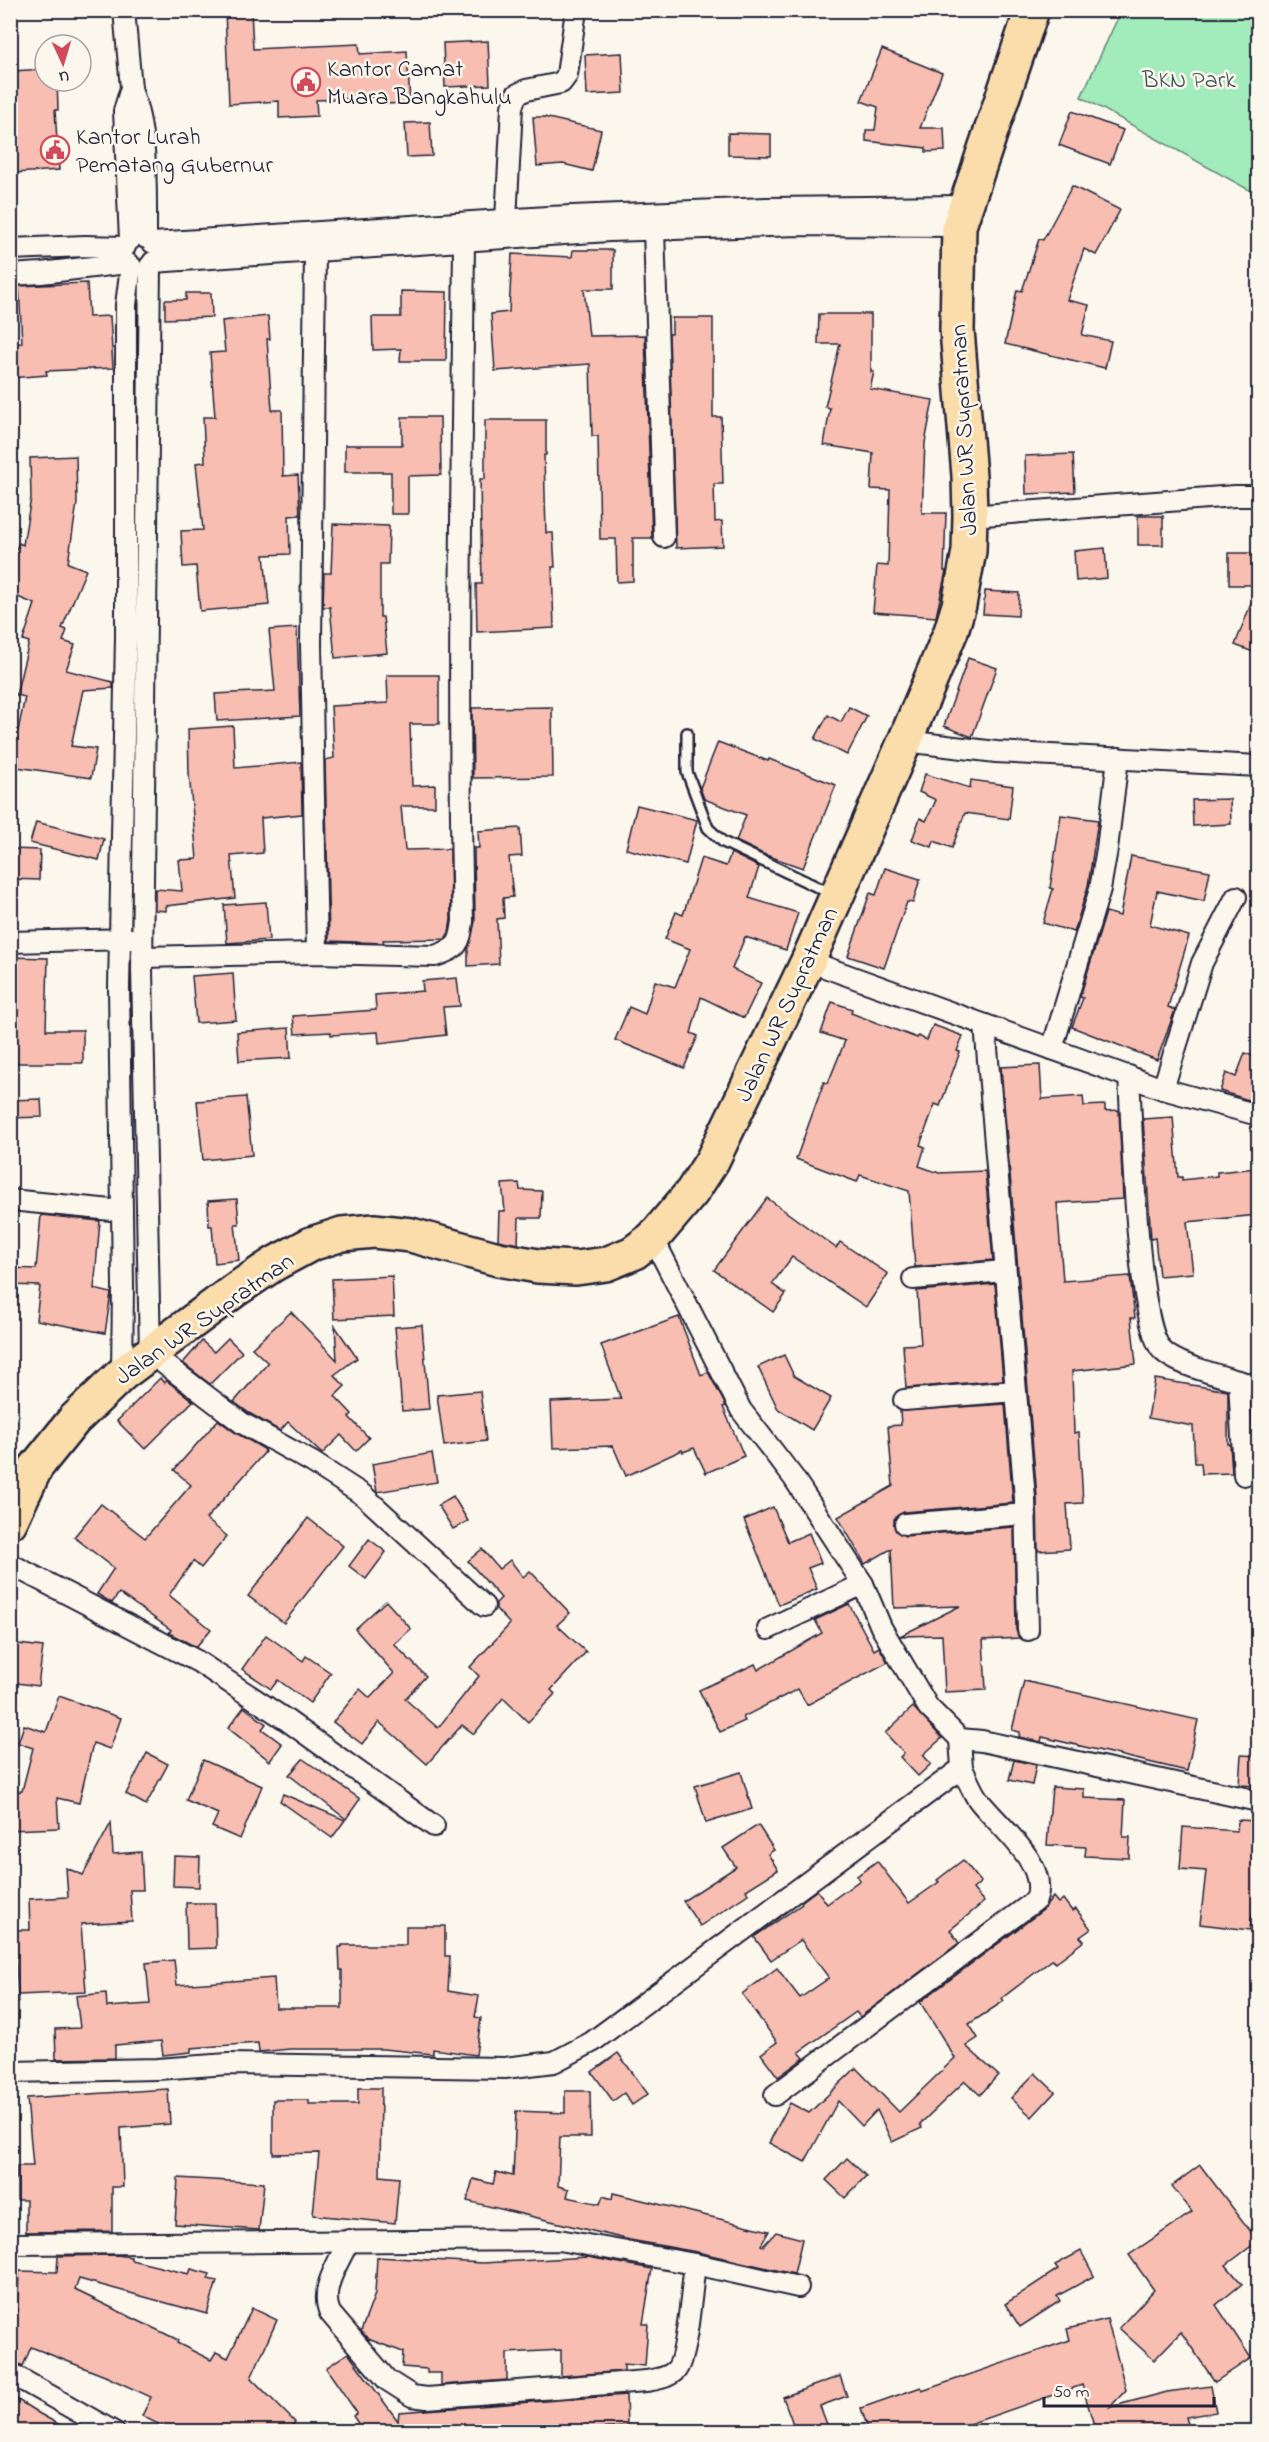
<svg xmlns="http://www.w3.org/2000/svg" width="1269" height="2442" font-family="'Indie Flower',sans-serif">
	<rect width="100%" height="100%" fill="#fbf7ec"/>
	<filter id="ink" filterUnits="userSpaceOnUse"><feTurbulence type="fractalNoise" baseFrequency=".0167" numOctaves="2"/><feDisplacementMap in="SourceGraphic" scale="12" xChannelSelector="R" yChannelSelector="G"/><feConvolveMatrix kernelMatrix="1 2 1 2 8 2 1 2 1" color-interpolation-filters="sRGB"/></filter>
	<g filter="url(#ink)">
		<path fill="#a2ebba" stroke="#62867a" stroke-width="1.5" d="M1121,11h137v184l-177,-98z"/>
		<g fill="#f8beb1" stroke="#22223b" stroke-width="1.5">
			<path d="M225,10h26l2,39 106,-5 1,10 47,-3 3,52 -27,1v-7l-67,3 1,16 -38,2v-17l-50,3z"/>
			<path d="M488,41l2,44 -45,2 -2,-44z"/>
			<path d="M882,49l60,24 -22,55h24l1,23 -19,1v-4l-60,-7v-11h9l3,-23 -17,-6z"/>
			<path d="M622,53l2,40 -37,2 -2,-40z"/>
			<path d="M45,69v12h12l1,29h-3l4,60 -44,3 -3,-45h2l-2,-57z"/>
			<path d="M1072,111l51,19 -13,34 -51,-19z"/>
			<path d="M533,117h11l57,13 -9,41 -29,-7 -26,2z"/>
			<path d="M430,122l2,34 -25,1 -2,-34z"/>
			<path d="M728,133l43,1v22l-43,-1z"/>
			<path d="M1072,186l48,24 -24,45 -12,-6 -17,51 22,5 -7,30 29,6 -6,27 -100,-24 12,-54 5,1 17,-52 4,1z"/>
			<path d="M573,250h40v39h-29l5,47 56,-1 7,203h-19v43l-16,1 -1,-43h-16l-2,-103h-6l-2,-72 -95,7 -4,-57 18,-2 3,-58 60,3z"/>
			<path d="M87,283l2,34 21,-1 3,52 -67,3 1,4 -37,3v-34l12,-1 -3,-57z"/>
			<path d="M401,291l46,1 -1,69h-46l1,-12 -28,1 -1,-33h29z"/>
			<path d="M186,293h25l1,24 -47,2v-19h21z"/>
			<path d="M819,314h52v58h3l-4,17 63,11 -8,43 -3,70h24l-2,58h2l-10,46 -63,-5 4,-47 11,1 2,-76 -19,-1 2,-36 -49,-8 6,-37 -5,-1 15,-63h-22z"/>
			<path d="M268,316l2,23h-3l5,71h10l1,66 15,-1 2,40 -11,1 1,38 -26,1 5,50 -69,6 -4,-45 -13,1 -2,-36 22,-1 -7,-67 9,-1 -2,-45h12l-5,-64 15,-1 -3,-31z"/>
			<path d="M672,318h41v99h8l2,67h-9l1,38 7,-1 1,25 -47,2 -7,-214h3z"/>
			<path d="M402,417h38l1,58 -33,1v38h-17v-42h-46v-27h57z"/>
			<path d="M485,420h61v35h-2l2,78h7l2,34h-3l2,61 -77,4 -1,-48h6l-2,-105h5z"/>
			<path d="M1073,454l2,38 -49,2 -1,-38z"/>
			<path d="M76,456l1,47 -9,60 18,7 -24,58 5,2 -4,11 12,4 -9,25 47,12v6l-30,2 -12,56 25,3 -5,29 -81,-12v-36l8,1 7,-34 -9,-2 13,-53 -6,-2 12,-36 -25,-10v-32l9,-19 4,2 8,-47 -1,-40z"/>
			<rect x="1138" y="516" width="25" height="29"/>
			<path d="M333,524l56,2 -1,38h-8v53h3l4,36 -52,5 -5,-51h-7l1,-34h7z"/>
			<path d="M1105,548l2,30 -31,3 -2,-30z"/>
			<rect x="1229" y="553" width="29" height="32"/>
			<path d="M1257,588h1v66l-23,-9z"/>
			<path d="M985,591l34,2 -1,23 -35,-2z"/>
			<path d="M297,628l3,88 -83,5 -2,-27 60,-3 -6,-61z"/>
			<path d="M968,658l29,10 -25,69 -28,-11z"/>
			<path d="M387,675h52v49h-29l2,62 23,-1v21h-34l4,44 45,-1 1,71 -2,12 -4,7 -62,1 1,3 -55,-2 -4,-181 9,-2 -3,-52 57,-3z"/>
			<path d="M552,707l1,70 -80,1 -1,-70z"/>
			<path d="M849,707l18,9 -20,39 -32,-16 13,-24 13,7z"/>
			<path d="M233,726l2,42 66,-6 1,52 -41,4 2,35 -32,3 4,42 -69,8v5l-11,-1v-21l27,2 -3,-31 18,-1 -8,-86 -1,-44z"/>
			<path d="M718,742l50,19 1,-2 67,26 -33,83 -40,-14 -27,-13 10,-26 -42,-16 -4,-11z"/>
			<path d="M925,774l45,14 1,-8 42,6 -4,33 -44,-6 -13,35 -18,-7 -2,6 -20,-7 8,-22 6,3 10,-21 -17,-8z"/>
			<path d="M1230,799l1,25 -38,2 -1,-26z"/>
			<path d="M637,805l60,15 -11,44 -60,-15z"/>
			<path d="M1061,815l37,5 -10,66 -14,46 -31,-9 10,-34 -3,-1z"/>
			<path d="M36,822l68,17 -5,21 -69,-17z"/>
			<path d="M520,828l2,28 -13,1 4,40 -10,1 1,20 -7,1 2,45 -31,2v-17l7,-27 -1,-74h5l-1,-17z"/>
			<path d="M10,849l30,1 -1,30 -29,-1z"/>
			<path d="M731,853l28,14 -10,31 49,15 -12,37 -41,-13 -13,32 29,14 -17,35 -43,-21 -10,36 7,3 -14,32 -69,-28 14,-33 16,7 10,-33 20,6 15,-38 -25,-10 11,-27 7,3 18,-57 25,8z"/>
			<path d="M1131,856l79,15 -6,30 -47,-10 -7,34 39,11 -21,71 7,3 -18,50 -85,-33 11,-29 -3,-1 26,-85 14,4z"/>
			<path d="M885,868l35,11 -7,24 -6,-1 -23,66 -36,-12 22,-63 6,2z"/>
			<path d="M266,902l3,38 -42,3 -3,-38z"/>
			<path d="M10,957l38,1 -2,72h37v33h-73z"/>
			<path d="M233,973l3,47 -40,3 -4,-47z"/>
			<path d="M457,978l3,28 -17,1 3,28 -67,8 -1,-11 -47,3v-3l-36,2 -2,-18 83,-6 -1,-15 48,-4 -1,-10z"/>
			<path d="M832,1002l20,7 -1,4 66,25 1,-2 9,4 6,-15 30,11 -6,15 3,1 -20,54 -5,-2 -15,41 5,2 -6,19 20,7 46,-2 8,89 -78,7 -6,-76 -49,-16 -3,7 -61,-23 28,-77 4,1 17,-42 -24,-8z"/>
			<path d="M289,1028l2,30 -52,3 -2,-29z"/>
			<path d="M1245,1053l13,5v45l-38,-12 6,-18 10,4z"/>
			<path d="M1040,1065l2,34 41,-3 1,10 21,-1v6l14,-1 4,89 -66,4 6,78 67,-5 5,42h-4l5,46 -64,7 2,62 5,-1 4,71 -16,1 3,45 -32,2 -1,-54 -36,-430z"/>
			<path d="M246,1097l6,58 -49,5 -6,-59z"/>
			<path d="M41,1099l1,18 -32,1v-18z"/>
			<path d="M1173,1117l5,60h4v3l35,-4v-4l41,-4v47l-71,7 6,51 -34,3 -4,-38 -4,1 -8,-120z"/>
			<path d="M519,1183l1,7 22,1 -1,27h-22l-1,26 -20,-4 1,-29h6l-3,-27z"/>
			<path d="M767,1198l69,50 4,-6 48,32 -22,33 -74,-50 -20,27 14,10 -13,18 -59,-42z"/>
			<path d="M237,1199l2,25h-4l4,36 -24,3 -3,-37h-3l-1,-25z"/>
			<path d="M41,1215l59,6 -6,68 17,4 -6,40 -69,-13 4,-34 -30,-1v-17l26,1z"/>
			<path d="M392,1276l2,40 -60,3 -2,-40z"/>
			<path d="M995,1284l8,96 -97,8 -3,-43 18,-1 -4,-53z"/>
			<path d="M291,1312l46,48 -2,-34 22,32 -23,17 11,11 -10,10 17,18 -3,3 20,21 -13,13 -15,-16 -19,19 -34,-32 -8,9 -31,-18 -15,-11 34,-39 -16,-15z"/>
			<path d="M679,1317l22,58 7,-3 18,34 -3,1 21,49 -38,17 -12,-25 -11,4 -1,-2 -56,26 -13,-30 -60,2 -2,-46 70,-3 -20,-54z"/>
			<path d="M422,1325l7,84 -27,2 -7,-84z"/>
			<path d="M228,1338l14,14 -32,32 -27,-21 19,-22 12,11z"/>
			<path d="M784,1355l10,21 37,22 -19,32 -34,-21 -20,-42z"/>
			<path d="M160,1378l4,5 3,-2 26,20 -48,48 -28,-28z"/>
			<path d="M1155,1379l73,12v53h2l2,29 -30,1 -1,-11h-6l-2,-37 -45,-8z"/>
			<path d="M480,1391l6,50 -42,5 -7,-51z"/>
			<path d="M1005,1404l8,99 -109,9 -6,3 -4,4 2,12 9,5 109,-9 2,103 3,8 -36,2 3,50 -41,2 -3,-57 -42,1 60,-30 -66,2 -3,-59 -26,15 -27,-47 55,-31 -5,-60 13,-1 -1,-14z"/>
			<path d="M218,1420l18,13 28,16 1,3 -59,67 21,17 -26,32 -8,-7 -24,34 42,34 -15,18 -27,-14 2,-3 -52,-37 -7,10 -15,-9 17,-26 -40,-31 27,-33 44,34 46,-53 -17,-15z"/>
			<path d="M432,1453l5,29 -60,10 -5,-28z"/>
			<path d="M453,1496l15,25 -15,8 -15,-24z"/>
			<path d="M773,1507l15,35 21,-9 12,30 -13,5 9,21 -38,16 -35,-85z"/>
			<path d="M308,1518l35,28 -59,77 -36,-27z"/>
			<path d="M369,1539l17,13 -20,27 -17,-13z"/>
			<path d="M482,1549l17,20 11,-9 13,17 7,-6 40,42 -13,12 29,27 -35,38 4,4 -27,28 -25,-24 -29,36 -12,-9 -35,39 -48,-42 -17,22 -29,-22 27,-33 10,9 24,-25 -39,-44 31,-28 25,28 -17,15 32,32 -21,23 33,29 41,-52 -9,-9 40,-43 -14,-15v-6l5,-5 -33,-37z"/>
			<path d="M849,1604l25,46 5,-3 9,15 -81,43 -9,-16 -55,28 2,4 -25,11 -21,-42 56,-26 3,6 64,-37 -7,-13z"/>
			<path d="M266,1635l37,26 3,-5 25,17 -21,30 -32,-23 -7,9 -29,-20z"/>
			<path d="M10,1643l33,4 -5,39 -28,-4z"/>
			<path d="M1024,1681l174,39 -11,51 -145,-34 -1,5 -22,-5 1,-5 -8,-2z"/>
			<path d="M59,1696l62,22 -11,31 -17,-6 -14,60 -22,-5 2,30 -49,2v-38l12,-1 11,-43 -15,-5 6,-18 22,7z"/>
			<path d="M244,1707l22,17 -4,5 20,15 -12,17 -42,-33z"/>
			<path d="M913,1707l29,31 -19,17 8,9 -13,12 -18,-19 4,-4 -19,-20z"/>
			<path d="M147,1753l21,11 -22,41 -20,-11z"/>
			<path d="M1241,1755l17,1v30l-19,-1z"/>
			<path d="M303,1759l57,40 -14,20 -57,-44z"/>
			<path d="M203,1760l59,26 -22,53 -28,-12 6,-13 -32,-14z"/>
			<path d="M1014,1760l22,5 -4,20 -23,-5z"/>
			<path d="M741,1772l11,37 -46,14 -11,-37z"/>
			<path d="M1052,1787l32,2v9l41,2 -2,37h7l-1,21 -44,-2 1,-9 -39,-2z"/>
			<path d="M283,1794l62,26 -13,18 -52,-37z"/>
			<path d="M1238,1820l20,1v65h-2l-6,44 -50,-6 6,-53 -26,-2 3,-42 54,4z"/>
			<path d="M111,1823l2,31 28,-2 2,38h-13l2,31 -51,3 5,68 -68,3 -4,-65h16l-1,-31 39,-2 -2,-29 17,7z"/>
			<path d="M758,1825l16,25 -6,4 10,16 -32,20 2,4 -48,32 -17,-25 53,-34 -13,-19z"/>
			<path d="M174,1856l26,1 -1,30 -26,-1z"/>
			<path d="M963,1860l18,22 -8,7 11,13 -34,28 9,13 -99,74 -4,-5 -57,40 5,6 -26,19 -17,-23 16,-12 -35,-48 35,-26 23,30 29,-20 -28,-38 -30,20 -17,-23 48,-33 -1,-2 16,-12 10,14 33,-24 -3,-4 20,-15 32,42 30,-21 -2,-2z"/>
			<path d="M1053,1897l5,6 5,-4 9,12 4,-2 15,20 -11,8 4,4 -29,22 -3,-3 -50,38 2,3 -35,23 9,14 -12,8 32,29 -18,20 -15,-14 -45,43 2,4 -30,14 -15,-32 -15,16 -24,-25 -33,61 -36,-19 21,-40 19,10 47,-45 43,44 56,-54 -35,-56 123,-92z"/>
			<path d="M186,1903h29l1,45 -29,1z"/>
			<path d="M406,1926h39v30h5l-2,35 31,5 -4,21 6,1 -5,37 -43,-6v5l-50,-5h-93l-31,3 -1,-9 -67,5v4l-28,3 -2,-14 -46,4v13l-59,1 -1,-30 25,-1 -4,-32 30,-3 1,14 43,-3 -4,-41 28,-3 3,25 97,-7 2,30h66v-38h-2l-1,-23h3v-2h64z"/>
			<path d="M618,2053l30,41 -16,11 -8,-12 -11,8 -21,-29z"/>
			<path d="M1035,2073l20,19 -23,25 -21,-19z"/>
			<path d="M358,2088h23l-1,88 19,2 -4,45 -82,-8 6,-62 -46,1v-54h36v4h49z"/>
			<path d="M168,2089l2,35 -49,4 2,59h-11v44l-86,1v-32h-9v-34h16l-6,-68z"/>
			<path d="M565,2091h25l1,46h-31l-2,49 11,3 -2,8 33,7 3,-8 9,3 1,-6 156,38 -8,14 2,1 13,-14 26,7 -8,35 -97,-22 -67,-12 -163,-39 6,-22 20,5 3,-12 17,4 3,-65 49,2z"/>
			<path d="M847,2158l19,18 -21,22 -19,-18z"/>
			<path d="M1200,2165l58,76 -32,24 16,19 -26,21 35,53 -36,24 -34,-50 -27,28 -35,-32 35,-38 -25,-35 63,-43 -20,-26z"/>
			<path d="M178,2178l86,5 -5,47 -84,-6z"/>
			<path d="M1081,2251l13,25 -37,20 3,5 -40,26 -15,-23 53,-35 -3,-4z"/>
			<path d="M117,2255l14,2v3l58,14 2,-5 19,5 -2,5 9,2 -10,33 -128,-35 -4,11 103,50 -1,3 34,17 5,-8 12,6 24,-50 25,12 -26,58 44,44 -7,10h-114l-32,-16 9,-19 -46,-21 -74,-29 -8,19 -8,-4v-6l-5,-2v-19l6,2 3,-66 38,1 1,-16z"/>
			<path d="M377,2257l106,6 105,-6 64,12 -9,55h5l-3,42 -21,-2v7l-63,5v-26l-54,3v27l-66,5v-12h-14v-4l-25,-2 1,-15 -35,-13 -7,-8 14,-37z"/>
			<path d="M1107,2319l19,71 -16,17 57,-15 44,-6 5,26 -30,5 4,15h-94l-14,-47 -130,45 -2,-4 -16,6h-65l-8,-24 60,-21 1,4 148,-51 -3,-11z"/>
			<path d="M348,2353l50,68 1,-9 227,-17 1,32 -37,2v3h-226l-11,-16 4,-3 -31,-45z"/>
			<path d="M840,2376l7,20 -27,10 10,26h-34l-13,-35z"/>
			<path d="M10,2395l30,19 33,18h-63z"/>
		</g>
		<g fill="none" stroke-linecap="round" stroke-linejoin="round">
			<g stroke="#22223b" stroke-width="14">
				<path id="lane" d="M687,733v39l21,56 15,14 109,52"/>
			</g>
			<g stroke="#22223b" stroke-width="24">
				<g id="street">
					<path d="M124,10l7,78 -7,23 6,129"/>
					<path d="M131,88c17,48 15,99 15,150"/>
					<path d="M506,220l6,-113 4,-12 10,-5 35,-7 6,-8 9,-65"/>
					<path d="M654,230l10,307"/>
					<path d="M153,243l395,-26 218,-9 198,-2"/>
					<path d="M10,249l75,-3 40,1"/>
					<path d="M315,250l-4,394 6,309"/>
					<path d="M153,262l456,-31 190,-6 160,1"/>
					<path d="M150,266l-8,703 8,384 92,70 70,39 51,33 121,111"/>
					<path d="M10,275l31,-2 86,-10"/>
					<path d="M970,516l265,-20h23"/>
					<path d="M905,741l91,11 262,14"/>
					<path d="M10,942l121,-3"/>
					<path d="M142,957l175,-4 118,3c23,-8 25,-11 28,-35 -6,-227 -1,-454 1,-681"/>
					<path d="M808,961l355,128 95,26"/>
					<path d="M985,1025l40,473 3,132"/>
					<path d="M1052,1049l48,-160 7,-40 11,-91"/>
					<path d="M1129,1076c3,48 7,247 33,274 15,17 73,29 96,37"/>
					<path d="M1163,1089l39,-126 34,-66"/>
					<path d="M10,1200l112,11"/>
					<path d="M653,1238l88,172 52,67 70,107 18,43 47,80 32,32 22,2 276,60"/>
					<path d="M913,1279l91,-8"/>
					<path d="M122,1374l1,-88 -4,-299 7,-350v-332l5,-39"/>
					<path d="M1239,1381l5,94"/>
					<path d="M904,1400l111,-9"/>
					<path d="M905,1524l121,-10"/>
					<path d="M10,1564l187,97 88,58 149,107"/>
					<path d="M768,1629l95,-45"/>
					<path d="M10,2072l147,-3 71,-5 277,4 49,-6 38,-20 370,-274 -2,-29"/>
					<path d="M775,2095l261,-195c14,-37 -40,-75 -59,-102 -6,-9 -10,-20 -15,-30"/>
					<path d="M349,2240c-10,23 -30,48 -19,73l57,67 25,16 15,2 219,-17c11,-2 22,-3 30,-11 11,-12 16,-86 19,-106"/>
					<path d="M10,2244l549,-4 136,24 103,23"/>
					<path d="M10,2373l104,59"/>
				</g>
			</g>
			<g stroke="#22223b" stroke-width="38">
				<path id="highway" d="M10,1522l26,-55 38,-47 48,-46 113,-84 39,-26 37,-20 31,-10 32,-3 37,4 87,24 40,7 38,2 30,-4 27,-11 20,-15 39,-46 20,-31 96,-200 97,-220 46,-110 8,-26 10,-54 1,-35 -1,-40 -12,-146 2,-104 73,-216"/>
			</g>
			<use href="#lane" stroke="#fbf7ec" stroke-width="9"/>
			<use href="#street" stroke="#fbf7ec" stroke-width="20"/>
			<use href="#highway" stroke="#fbddab" stroke-width="33"/>
		</g>
	</g>
	<defs>
		<g id="civic-ring" transform="scale(1.5)"><circle r="9.5" fill="#fbf7ec" stroke="#d1495b" stroke-width="1.5"/><path d="M-.6-6.5H3V-4.5H.6V-3L4-1V1h2V6H-6V1h2V-1L-.6-3ZM-1.2 2.5V6h2.4V2.5Z" fill="#d1495b"/></g>
	</defs>
	<g fill-rule="evenodd">
		<use href="#civic-ring" x="306" y="82"/>
		<use href="#civic-ring" x="55" y="150"/>
	</g>
	<g text-anchor="middle" stroke-width="5" stroke-linejoin="round" paint-order="stroke">
		<g font-size="24" fill="#22223b" stroke="#fbf7ec" text-anchor="start">
			<text x="327" y="76">Kantor Camat<tspan x="327" dy="28">Muara Bangkahulu</tspan></text>
			<text x="76" y="144">Kantor Lurah<tspan x="76" dy="28">Pematang Gubernur</tspan></text>
		</g>
		<g font-size="24" fill="#42545b" stroke="#fbf7ec">
			<text x="1189" y="87">BKN Park</text>
		</g>
		<g font-size="24" fill="#22223b" stroke="#fbf7ec">
			<text transform="translate(963 430) rotate(-93)" y="8">Jalan WR Supratman</text>
			<text transform="translate(786 1004) rotate(-65)" y="8">Jalan WR Supratman</text>
			<text transform="translate(204 1318) rotate(-35)" y="8">Jalan WR Supratman</text>
		</g>
	</g>
	<rect width="1269" height="2442" fill="none" stroke="#fbf7ec" stroke-width="36"/>
	<rect x="18" y="18" width="1233" height="2406" fill="none" stroke="#22223b" stroke-width="2" filter="url(#ink)"/>
	<g transform="translate(63 63) rotate(176)"><circle r="28" fill="#fbf7ec" stroke="#a4a2a5" stroke-width="1.5"/>
	<path d="M0-4.5L10 22L0 15L-10 22Z" fill="#d1495b"/>
	<text y="-9" font-size="16" font-weight="bold" text-anchor="middle" fill="#22223b">U</text>
	</g>
	<path d="M1044 2397v9h170v-9" fill="none" stroke="#22223b" stroke-width="3"/>
	<text x="1053" y="2397" font-size="18" fill="#22223b" stroke="#fbf7ec" stroke-width="4.5" paint-order="stroke">50 m</text>
</svg>
